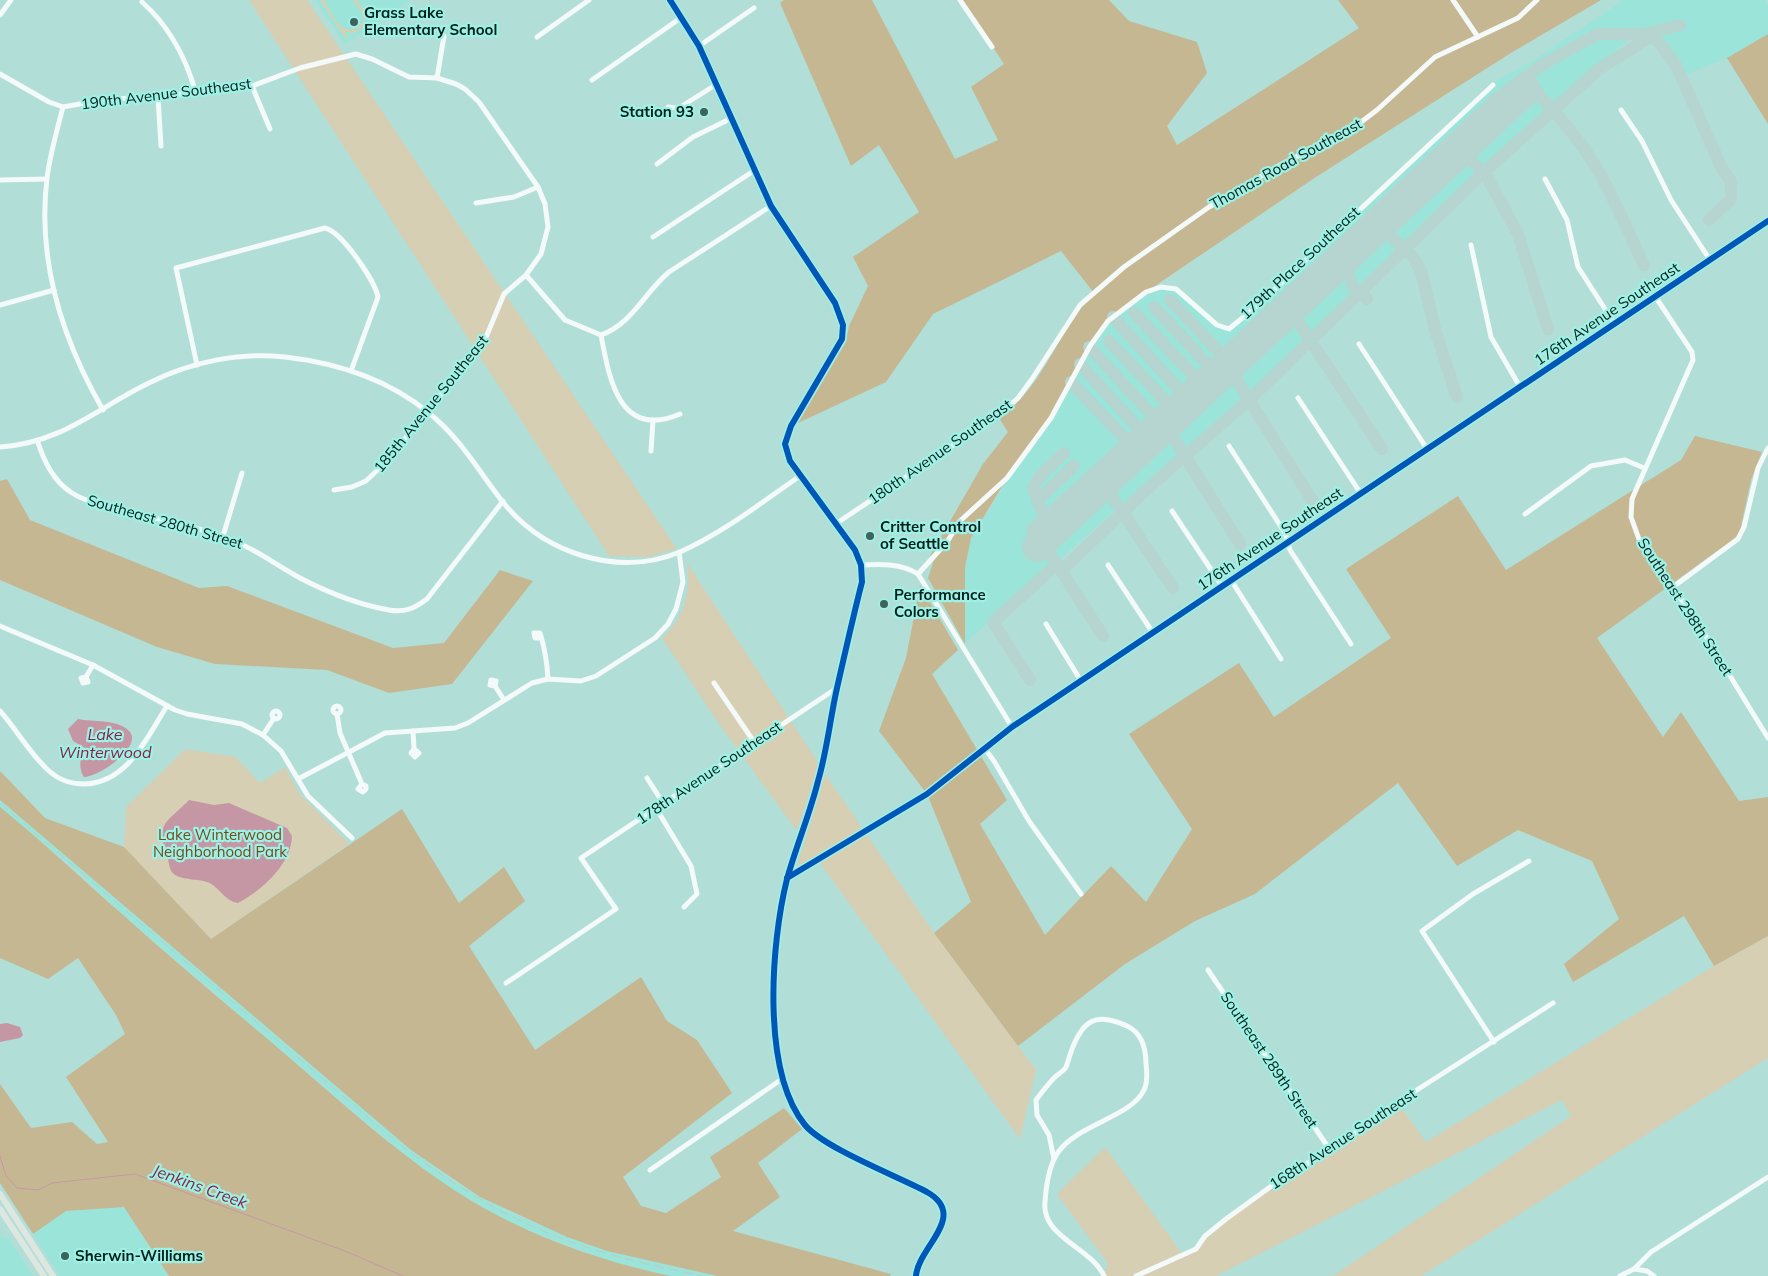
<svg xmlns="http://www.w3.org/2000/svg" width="1768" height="1276" font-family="Mulish,sans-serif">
	<rect width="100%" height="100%" fill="#b1ded7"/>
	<g fill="#9be4d9">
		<path d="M315,0h96l-66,44z"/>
		<path d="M1624,0h141l3,5v29l-41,24 -48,19 -25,-37 -19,-6 -92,79 -290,275 -288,255v-75l6,-30 137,-217 38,-29 15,-5 15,2 41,36 12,4 29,-24 234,-222 39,-21z"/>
		<path d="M0,800l411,350 44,32 54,30 58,25 40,14 110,25h-47l-58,-14 -98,-37 -67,-39 -45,-33 -279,-238 -46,-44 -77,-64z"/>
		<path d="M124,1207l45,69h-109l-27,-42 33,-23z"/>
		<path d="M0,1236l8,2 25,38h-33z"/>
	</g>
	<g fill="#d7cfb3">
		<path d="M249,0h58l370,549 -30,8 -38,-1z"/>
		<path d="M320,0h4c5,8 12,25 22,29 9,4 20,-6 16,-15 -2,-5 -6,-10 -9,-14h4l8,13 -2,14 -9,6 -9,-1 3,6 -2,1z"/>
		<path d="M687,563l132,201 -22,67 -80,-110 -55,-83c22,-20 30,-46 25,-75z"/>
		<path d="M185,749l51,8 24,26 25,-16 14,26 50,51 -138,95 -87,-92 2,-40z"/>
		<path d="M825,774l109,159 102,137 -16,69 -200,-276 -27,16z"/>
		<path d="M1768,936v122l-347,218h-88l238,-160 -9,-16 -346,176h-113l5,-12 -51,-70 48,-47 78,108 13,-6 40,-38 162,-108 28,39 288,-176z"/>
	</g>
	<g fill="#c5b792">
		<path d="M784,0h88l83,159 43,-19 -27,-53 33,-23 -42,-64h147l20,21 68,21 10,31 -40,53 10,19 182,-117 -21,-28h263l-87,51 -198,126 -170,115 -38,29 -19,26 -38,71 -44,60 -36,60 -6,30v76l-37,-66 6,-18 -4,-4 53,-92 25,-32 -9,-14c46,-32 58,-87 95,-125l-33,-42 -128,63 -47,68 -88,41 48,-81 3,-16 19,-40 -15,-29 66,-45 -40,-67 -28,21 -71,-163z"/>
		<path d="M1768,34v90l-41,-66z"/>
		<path d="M1695,436l67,16 -11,28 -11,51 -5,7 -138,100 66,99 18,-25 58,89 29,-4v139l-54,30 -30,-50 -111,66 -9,-18 55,-45 -27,-58 -74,-31 -61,36 -59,-83 -143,111 -60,27 -70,43 -107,82 -84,-113 37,-31 -44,-108 -48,-63 27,-73 14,-73 38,65 -26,24 75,126 -27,24 65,111 66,-69 35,36 46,-73 -63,-95 110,-71 35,54 117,-79 -45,-69 112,-73 48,74 175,-110z"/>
		<path d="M7,479l23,41 169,68 28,-2 166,62 51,-5 56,-73 33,11 -81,103 -63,9 -62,-23 -112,-6 -58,-17 -157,-67v-99z"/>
		<path d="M0,771l45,47 79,29 87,92 191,-130 57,94 45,-36 21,34 -56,45 66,104 106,-73 26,44 30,19 35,53 -109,84 18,29 25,7 55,-36 -11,-20 74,-49 18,21 -44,34 22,34 -47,34 158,43 -1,2h-173l-110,-25 -40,-14 -87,-40 -69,-47 -411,-350z"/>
		<path d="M0,807c42,34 81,71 122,107 50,45 103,89 155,133 55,47 110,98 171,139 67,45 144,73 222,90h-501l-45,-69 -58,4 -33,23 -33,-51v-99l31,44 41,-6 25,22 11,-2 -42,-65 59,-43 -9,-19 -38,-57 -30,21 -48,-21z"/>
	</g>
	<g fill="#c597a5">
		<path d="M78,719c15,3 38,0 50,11 18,15 -29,47 -44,47 -6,-8 -4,-22 1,-29l-12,-7 -5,-12z"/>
		<path d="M189,800l25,5 15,-2 58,25 5,8c-1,29 -30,54 -54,67 -14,-2 -19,-17 -31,-21 -10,-3 -21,-2 -30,-6 -9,-4 -7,-12 -10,-20 -13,-33 1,-34 22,-56z"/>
		<path d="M7,1023l13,4 3,8 -3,3 -20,4v-18z"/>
	</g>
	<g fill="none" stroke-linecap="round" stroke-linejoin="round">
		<path stroke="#c597a5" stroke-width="1" d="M0,1156l6,20 11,12 21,2 14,-7 83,-9 210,77 58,25"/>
		<g stroke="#b6d4d0" stroke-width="12">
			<path d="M1645,34l35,-9"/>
			<path d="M1524,78c27,30 55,59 75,94 17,30 30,62 45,93"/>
			<path d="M1497,98l45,-33 56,-31h47l13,7 18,24 46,104 9,12v18l-22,21"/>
			<path d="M1453,141l34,36 31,57 30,95"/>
			<path d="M1371,217l42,40 8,14 15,62 21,64"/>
			<path d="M1344,261l9,26 14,12"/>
			<path d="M1170,300l52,55"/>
			<path d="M1154,307l56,60"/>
			<path d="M1291,311l91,138"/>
			<path d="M1134,313l63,66"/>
			<path d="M1113,317l69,76"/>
			<path d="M1109,341l60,64"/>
			<path d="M1234,345l23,-3"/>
			<path d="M1089,347l66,71"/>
			<path d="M1080,364l61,67"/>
			<path d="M1229,368l88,140"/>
			<path d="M1071,382l58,61"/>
			<path d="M1166,426l74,118"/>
			<path d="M1119,451l9,11"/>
			<path d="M1108,480l5,18 60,90"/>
			<path d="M1037,501l37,-35"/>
			<path d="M1045,519l-12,-32 8,-12 23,-22"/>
			<path d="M1061,571l86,-82 102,-89 234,-227 116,-104 51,-32"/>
			<path d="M1103,636l-61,-95 -10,-11 202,-185 263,-247 10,10"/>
			<path d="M1030,680l-37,-58 64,-58"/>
		</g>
		<path stroke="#b6d4d0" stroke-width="30" d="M1037,547l489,-457"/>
		<g stroke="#f3faf9" stroke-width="5">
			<path d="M670,0l29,46 72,160 64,97 8,22 -1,14 -51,87 -6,18 5,17 65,89 6,15 1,17c-9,35 -17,71 -25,106 -7,31 -10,63 -19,93 -8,33 -22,65 -31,98 -16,64 -26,192 18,246 19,23 92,51 122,67 42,24 -9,55 -11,84"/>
			<path d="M960,0l32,47"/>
			<path d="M1453,0l25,37"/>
			<path d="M142,2c26,23 43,54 53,88"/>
			<path d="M0,15l11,-15"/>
			<path d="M537,37l52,-37"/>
			<path d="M699,46l55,-38"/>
			<path d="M0,74l49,28 14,5 44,-8 62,-2 40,-10 43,-1 48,-18 56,-14 16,5 37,18 28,1 19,6 9,5 14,13 59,85 7,17 3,23 -7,27 -15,21 -22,19 -20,48 -97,119 -21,20 -14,6 -18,3"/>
			<path d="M437,78l7,-42"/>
			<path d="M592,80l90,-63"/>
			<path d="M252,86l18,43"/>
			<path d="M158,98l3,48"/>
			<path d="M63,107c-6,23 -13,47 -16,71 -10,82 15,161 56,232"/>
			<path d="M668,107l8,1 6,-2 35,-22"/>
			<path d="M1621,110l21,31 29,59 39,60"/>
			<path d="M657,164l36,-27 39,-19"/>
			<path d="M1545,179l22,41 11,47 36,56"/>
			<path d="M0,180l47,-1"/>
			<path d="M476,203l38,-6 24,-10"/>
			<path d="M653,237l102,-67"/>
			<path d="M1471,245l20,92 29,50"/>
			<path d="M526,275l39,45 36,15c8,43 18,105 79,79"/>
			<path d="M1655,296l37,56 1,8 -61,139 -1,18 9,25 54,75 74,121"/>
			<path d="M0,305l54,-15"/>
			<path d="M601,335c32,-12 42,-41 68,-63l102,-66"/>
			<path d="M1359,344l68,105"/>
			<path d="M197,365l-21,-97 149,-40c17,4 50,53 53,69l-27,74"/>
			<path d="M1298,398l63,96"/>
			<path d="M37,440c7,21 16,41 35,53 16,10 38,14 57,19 32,7 65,14 95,25 29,10 50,27 76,41 27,14 60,27 89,32 16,3 26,-2 38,-11l76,-98"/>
			<path d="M1229,446l56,87 5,17 61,94"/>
			<path d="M0,447c63,-4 98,-40 151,-65 40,-20 89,-30 134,-25 52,6 103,22 144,56 31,25 49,57 73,88 41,52 115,77 178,51 43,-19 82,-50 120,-76"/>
			<path d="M651,451l2,-31"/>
			<path d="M1172,511l50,75"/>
			<path d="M1525,514l66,-48 34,-6 19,8"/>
			<path d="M837,523l163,-109 18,-16 14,-19 48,-74 44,-38 85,-60 73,-43 70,-35 25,-19 58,-53 83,-39 19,-18"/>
			<path d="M223,536l19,-63"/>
			<path d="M861,565c19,-1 40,-2 57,9l94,153"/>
			<path d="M1108,565l45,68"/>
			<path d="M918,574l29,-32 13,-21 47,-43 44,-60 39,-72 18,-25 38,-29 15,-5 15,2 41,36 12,4 29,-24 235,-220"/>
			<path d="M1231,580l50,79"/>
			<path d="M1673,587l65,-48 6,-12 14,-59 10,-20"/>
			<path d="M1046,624l35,57"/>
			<path d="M0,626l93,39 82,45 12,4 55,10 21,11 18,16 27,45 44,42"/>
			<path d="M540,638h-5l-1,-5h6c5,16 7,27 8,46"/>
			<path d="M86,677l2,5 -5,1 -2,-5 5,-1 7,-12"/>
			<path d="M714,683l40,59"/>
			<path d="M495,686l-5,-1 1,-5 5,1 -1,5 9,14"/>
			<circle cx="337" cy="710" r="4"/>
			<path d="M0,711c17,19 30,43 49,60 10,9 22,13 35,13 44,-1 63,-47 83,-78"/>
			<circle cx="276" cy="715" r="4"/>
			<path d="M337,714l3,19 22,51 4,2v3l-3,3 -5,-3 4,-5"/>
			<path d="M413,731l1,18 -3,4 4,4 4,-4 -5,-4"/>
			<path d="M263,735l11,-17"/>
			<path d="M985,749l9,12 35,60 52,73"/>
			<path d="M647,778l16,25"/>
			<path d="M298,779l87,-46 70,-5 13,-5 64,-40 16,-4 33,2 15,-5 59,-38 13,-14 8,-15 7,-27 -4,-30"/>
			<path d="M656,808l35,58 6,28 -13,13"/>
			<path d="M787,878l140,-84 85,-67 756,-506"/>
			<path d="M1208,970l122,180"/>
			<path d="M506,983l110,-74 -35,-51 256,-170"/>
			<path d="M1494,1042l-72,-111 51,-37 56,-33"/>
			<path d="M1054,1159l-5,-24 -12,-20 -1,-15c6,-8 12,-16 19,-23 3,-3 9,-6 11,-10 2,-5 3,-10 5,-15 11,-31 24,-41 56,-26 15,7 19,22 19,38 1,8 2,18 -2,26 -13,27 -65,34 -85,61 -10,13 -13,36 -14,51 -4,35 47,46 59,74"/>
			<path d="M650,1170l132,-91"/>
			<path d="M1634,1269l13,2 7,5"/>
			<path d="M1136,1276l60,-27 9,-13 21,-17 55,-40 49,-29 79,-55 144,-92"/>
			<path d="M1620,1276l14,-7 17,-17 117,-75"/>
		</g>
		<g stroke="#dee6e0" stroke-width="6">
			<path d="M0,1194l53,82"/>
			<path d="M0,1209l44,67"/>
		</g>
		<path stroke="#bccac8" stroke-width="1" stroke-dasharray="10 5" stroke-linecap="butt" d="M0,803l393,336c56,44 116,82 184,105 41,14 83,23 125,32"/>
		<g stroke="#9ef1e4" stroke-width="9">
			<g id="cycleway">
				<path d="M670,0l29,46 72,160 64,97 8,22 -1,14 -51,87 -6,18 5,17 65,89 6,15 1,17c-9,35 -17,71 -25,106 -7,31 -10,63 -19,93 -8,33 -22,65 -31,98 -16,64 -26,192 18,246 19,23 92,51 122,67 42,24 -9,55 -11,84"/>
				<path d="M787,878l140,-84 85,-67 756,-506"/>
			</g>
		</g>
		<use href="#cycleway" stroke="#0057b8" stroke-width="6"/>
	</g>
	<g fill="#3e625d" stroke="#9ef1e4" stroke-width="2">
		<circle cx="354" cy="22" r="5"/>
		<circle cx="704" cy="112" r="5"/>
		<circle cx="870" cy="536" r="5"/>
		<circle cx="884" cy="604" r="5"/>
		<circle cx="65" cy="1256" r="5"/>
	</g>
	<g text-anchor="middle" stroke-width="4.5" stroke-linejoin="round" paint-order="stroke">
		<g font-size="15" font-weight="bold" fill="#00201c" stroke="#9ef1e4" text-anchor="start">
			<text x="364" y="18">Grass Lake<tspan x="364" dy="17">Elementary School</tspan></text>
			<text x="694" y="117" text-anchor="end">Station 93</text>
			<text x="880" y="532">Critter Control<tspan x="880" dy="17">of Seattle</tspan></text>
			<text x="894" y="600">Performance<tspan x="894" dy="17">Colors</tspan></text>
			<text x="75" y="1261">Sherwin-Williams</text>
		</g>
		<g font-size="15" fill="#00201c" stroke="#9ef1e4">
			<text transform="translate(166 94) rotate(-7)" y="5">190th Avenue Southeast</text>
			<text transform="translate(1286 164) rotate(-29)" y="5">Thomas Road Southeast</text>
			<text transform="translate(1300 263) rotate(-43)" y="5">179th Place Southeast</text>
			<text transform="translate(1607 314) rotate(-34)" y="5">176th Avenue Southeast</text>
			<text transform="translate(431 404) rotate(-51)" y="5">185th Avenue Southeast</text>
			<text transform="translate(940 452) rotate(-35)" y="5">180th Avenue Southeast</text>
			<text transform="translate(165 522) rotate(16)" y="5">Southeast 280th Street</text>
			<text transform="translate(1270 539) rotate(-34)" y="5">176th Avenue Southeast</text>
			<text transform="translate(1685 607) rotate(57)" y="5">Southeast 298th Street</text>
			<text transform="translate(709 773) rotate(-34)" y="5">178th Avenue Southeast</text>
			<text transform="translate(1269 1060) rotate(56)" y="5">Southeast 289th Street</text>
			<text transform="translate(1343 1139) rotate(-33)" y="5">168th Avenue Southeast</text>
		</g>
		<g font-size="15" fill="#744a1d" stroke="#9ef1e4">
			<text x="220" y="840">Lake Winterwood<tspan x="220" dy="17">Neighborhood Park</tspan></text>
		</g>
		<g font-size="16" font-style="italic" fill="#882347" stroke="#9ef1e4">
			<text x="105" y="740">Lake<tspan x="105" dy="18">Winterwood</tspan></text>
			<text transform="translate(200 1186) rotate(20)" y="6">Jenkins Creek</text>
		</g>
	</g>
</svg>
